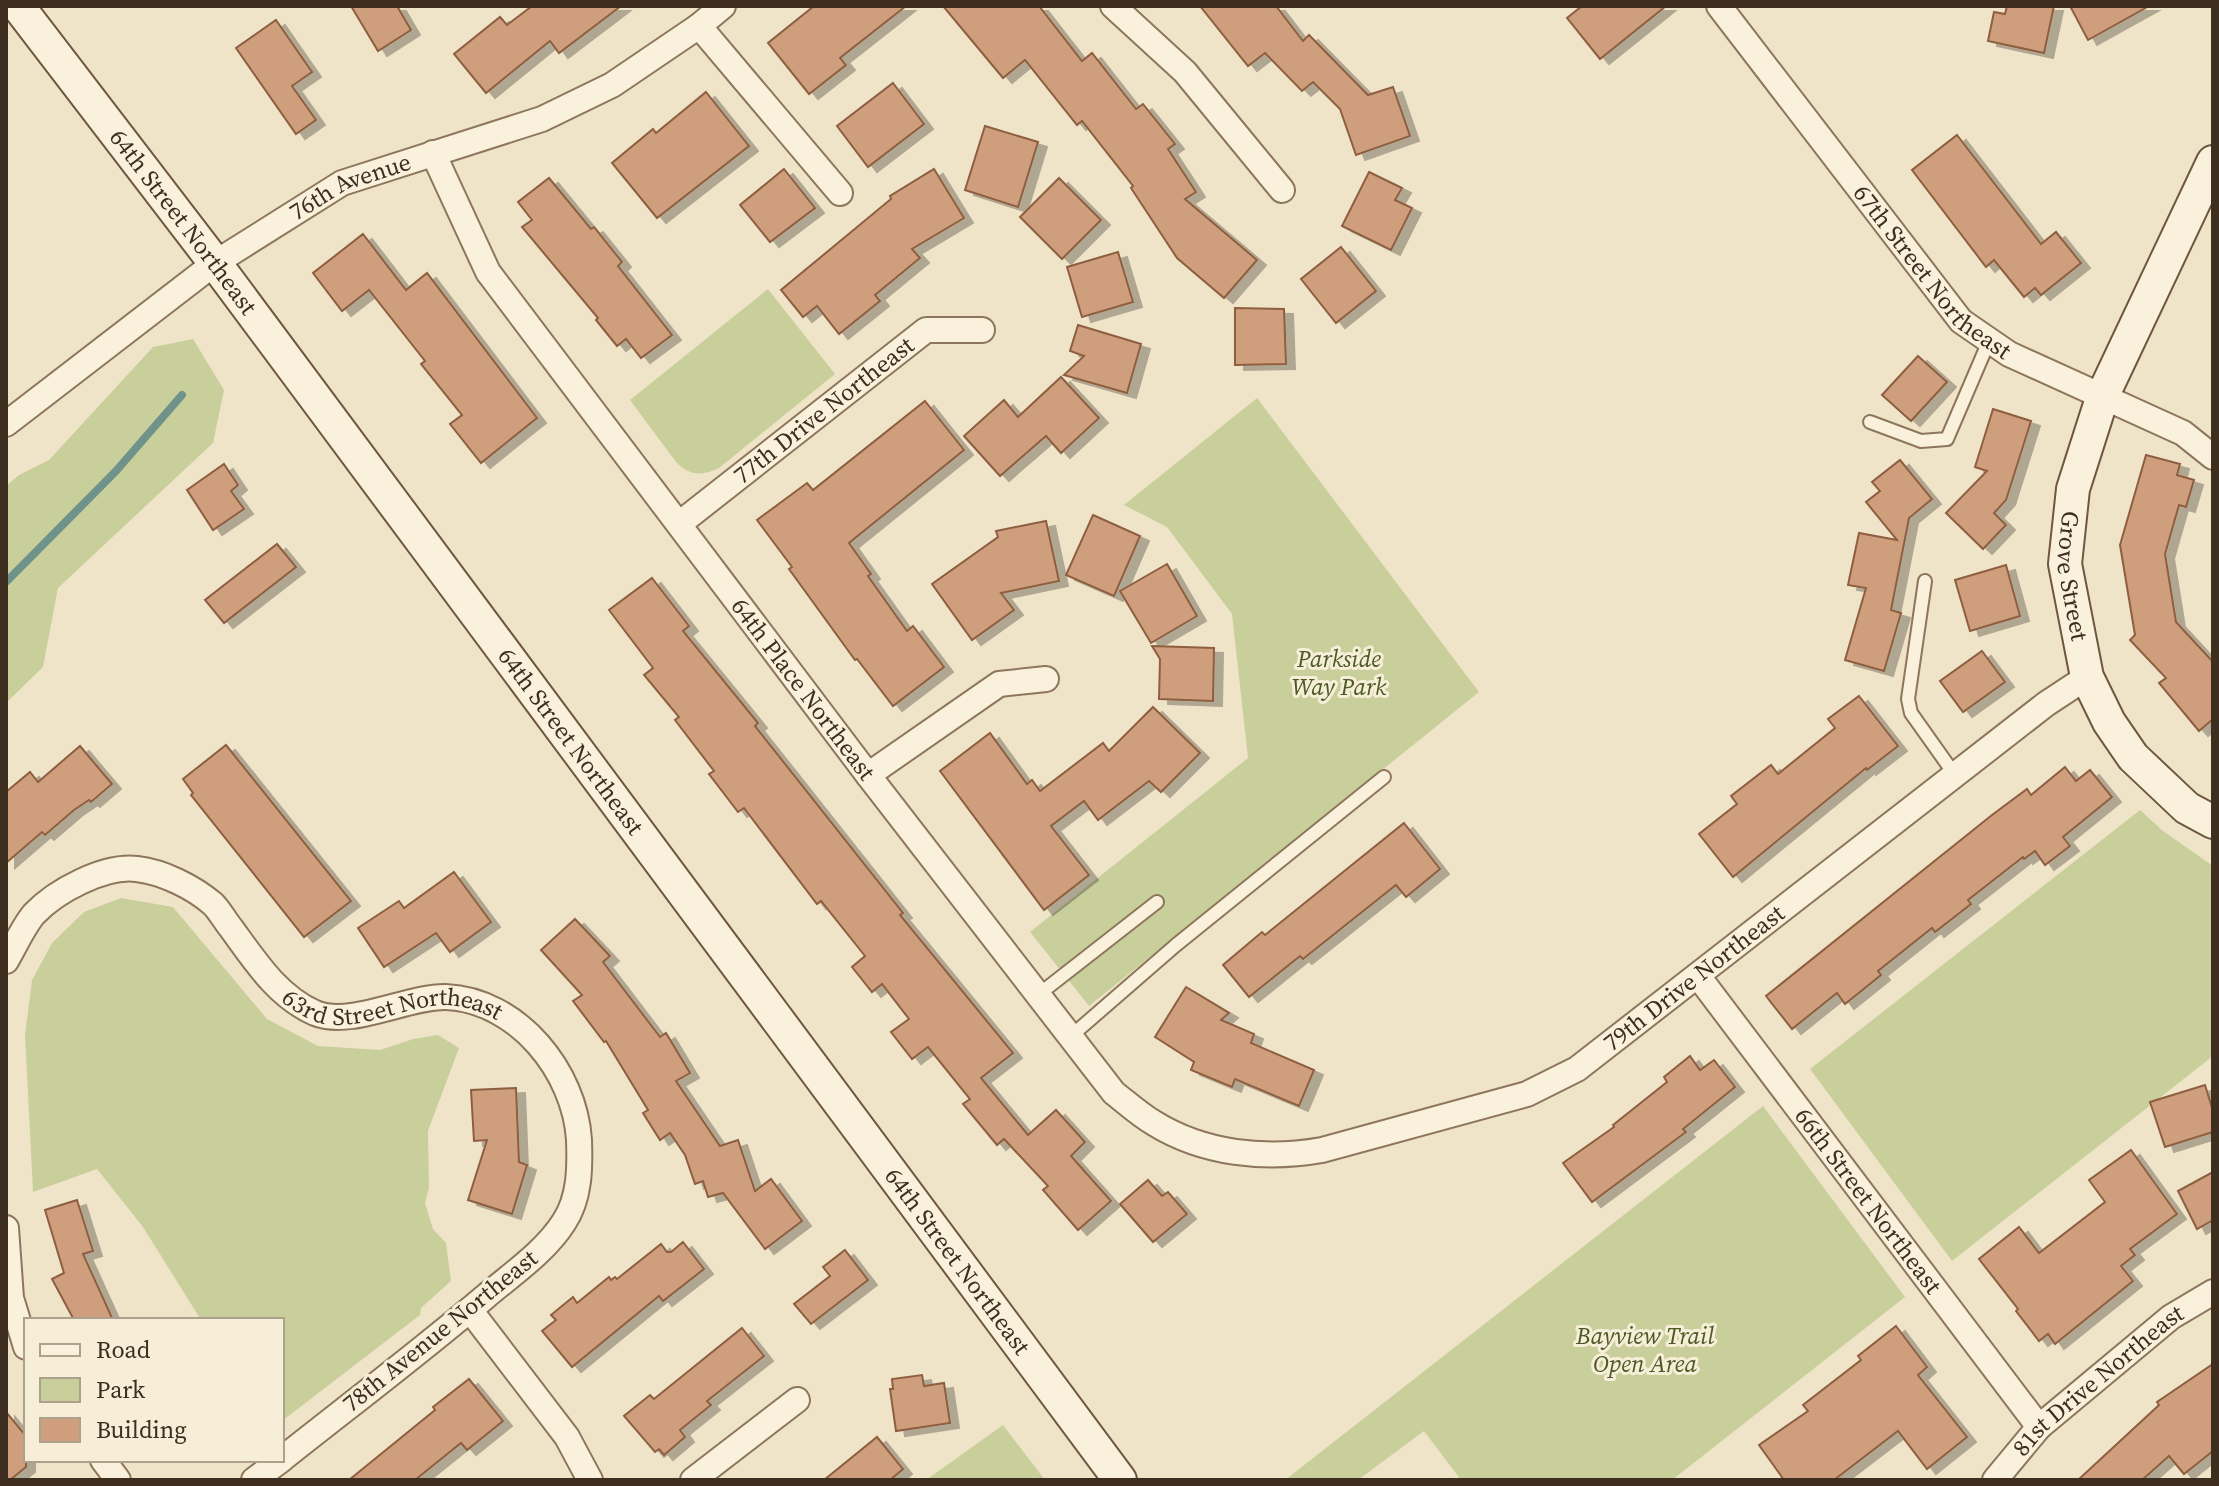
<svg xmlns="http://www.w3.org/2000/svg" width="2219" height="1486" font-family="'Source Serif 4',serif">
	<defs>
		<filter id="shadow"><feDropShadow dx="9" dy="5" stdDeviation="0" flood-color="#0004"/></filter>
	</defs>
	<rect width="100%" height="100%" fill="#f0e4c8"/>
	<g fill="#c9cf9b">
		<path d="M768,289l67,85 -116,94c-16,8 -30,8 -43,-6l-46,-62z"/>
		<path d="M193,339l31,51 -11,53 -155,145 -15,79 -37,36v-217l13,-11 30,-15 104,-113z"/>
		<path d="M1257,398l222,294 -390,314 -59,-74 218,-174 -16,-144 -65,-87 -43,-22z"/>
		<path d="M2140,810l23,21 50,35v190l-261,205 -142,-192z"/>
		<path d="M121,898l52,9 94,112 51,27 62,4 33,-11 25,-4 21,13 -31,83 1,57 -4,15 8,26 13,14 5,38 -30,27 -1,7 -138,106v-101h-81l-58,-93 -46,-58 -64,23 -8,-157 7,-55 20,-37 32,-31z"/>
		<path d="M1763,1106l142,191 -233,183h-211l-37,-49 -66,49h-73z"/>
		<path d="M1003,1425l42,55h-119z"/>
	</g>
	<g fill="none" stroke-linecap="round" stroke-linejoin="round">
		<path stroke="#6f938a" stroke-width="8" d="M6,582l110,-111 66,-76"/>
	</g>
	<g fill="#cf9f7d" stroke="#8d5f41" stroke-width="2" filter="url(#shadow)">
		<path d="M351,6h46l14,24 -33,21z"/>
		<path d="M532,6h89l-62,47 -9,-12 -64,52 -32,-39 46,-37 7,8z"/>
		<path d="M814,6h92l-66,52 6,7 -37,29 -41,-51z"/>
		<path d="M943,6h96l43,55 10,-8 44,56 7,-5 32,40 -7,5 28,43 -11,7 72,61 -33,38 -47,-40 -46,-70 2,-2 -51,-65 -5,4 -52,-65 -22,18z"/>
		<path d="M1200,6h76l27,35 6,-6 59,60 25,-8 17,49 -54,19 -16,-46 -27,-27 -11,9 -37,-38 -17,13z"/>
		<path d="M1582,6h84l-66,53 -33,-41z"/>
		<path d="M2007,6h47l-10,47 -56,-12 6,-29 11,2z"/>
		<path d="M2070,6h79l-61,34z"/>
		<path d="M276,20l36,52 -20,14 24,34 -20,14 -60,-86z"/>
		<path d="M893,83l31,41 -56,43 -31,-41z"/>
		<path d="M706,92l43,54 -92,72 -45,-55 41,-34 3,4z"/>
		<path d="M985,126l53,16 -20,65 -53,-17z"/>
		<path d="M1957,135l84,109 15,-12 25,31 -40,32 -6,-7 -11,9 -30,-37 -8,7 -74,-97z"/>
		<path d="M784,169l31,39 -45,34 -30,-37z"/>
		<path d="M934,169l30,49 -52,31 8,9 -45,37 5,6 -41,33 -22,-28 -14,11 -22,-27 110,-91 -1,-3z"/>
		<path d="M1369,172l33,16 -7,12 17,8 -21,42 -49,-24z"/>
		<path d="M549,178l42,51 3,-2 28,35 -4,4 54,69 -31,23 -15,-19 -9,7 -21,-26 2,-2 -76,-91 10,-7 -14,-18z"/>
		<path d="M1059,178l42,42 -39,39 -42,-42z"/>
		<path d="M363,234l43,56 21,-17 110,145 -56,45 -31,-39 12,-9 -41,-51 4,-3 -56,-71 -27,21 -29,-38z"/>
		<path d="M1341,247l35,44 -40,32 -35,-44z"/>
		<path d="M1118,252l15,50 -51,15 -15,-50z"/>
		<path d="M1235,308l49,1 2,55 -51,1z"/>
		<path d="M1078,325l63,19 -14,49 -63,-18 20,-19 -14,-5z"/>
		<path d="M1918,356l29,26 -36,39 -29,-26z"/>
		<path d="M1061,377l38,41 -38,35 -15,-17 -46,40 -36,-40 40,-36 14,17z"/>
		<path d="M925,401l39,49 -115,93 22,31 -3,2 39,55 6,-5 31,41 -51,39 -36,-47 -2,1 -66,-91 3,-2 -35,-47 50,-37 6,7z"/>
		<path d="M1993,409l38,12 -25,79 -12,13 12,12 -23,24 -37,-36 41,-42 -12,-4z"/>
		<path d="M2146,455l34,9 -3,11 17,5 -8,27 -7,-2 -14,49 11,68 37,40v57l-14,12 -40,-48 7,-5 -36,-38 5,-5 -15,-90z"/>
		<path d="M1900,460l32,39 -23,19 -18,92 10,3 -17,58 -39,-11 21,-72 -18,-3 11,-52 38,7 -31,-38 14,-11 -8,-9z"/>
		<path d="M224,464l14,21 -7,6 13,18 -31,21 -26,-40z"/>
		<path d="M1093,515l47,21 -26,60 -48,-21z"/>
		<path d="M1046,521l13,60 -58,12 13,17 -42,30 -40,-56 66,-47 -2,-6z"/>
		<path d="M277,544l19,23 -72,56 -19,-23z"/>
		<path d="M1167,564l30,52 -46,27 -31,-52z"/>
		<path d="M2006,565l14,51 -50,15 -15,-51z"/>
		<path d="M652,578l37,48 -6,5 75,92 -3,3 148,187 -3,2 113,138 -32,25 47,57 28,-25 29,32 -14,14 40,45 -33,29 -35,-40 5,-4 -44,-47 -7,6 -34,-41 7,-5 -42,-52 -16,12 -21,-27 18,-13 -27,-35 -10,8 -20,-25 13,-11 -44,-55 -4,3 -73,-96 -6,4 -29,-38 5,-3 -39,-51 4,-3 -35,-42 9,-7 -44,-58z"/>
		<path d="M1152,646l62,2 -1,53 -54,-2 1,-40z"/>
		<path d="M1982,651l23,31 -42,30 -23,-31z"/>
		<path d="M1859,696l39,50 -31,24 -1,-2 -133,109 -34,-43 38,-30 -6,-8 40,-31 7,9 57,-46 -7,-9z"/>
		<path d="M1153,707l47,46 -39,39 -12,-11 -51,39 -14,-19 -33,25 38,49 -45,35 -104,-139 50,-38 37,51 5,-4 8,11 63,-48 6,8z"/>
		<path d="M226,745l125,156 -47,36 -113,-142 2,-2 -10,-14z"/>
		<path d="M80,746l32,38 -21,18 -2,-2 -15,10 -29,25 -3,-3 -36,31v-71l24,-20 8,10z"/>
		<path d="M2065,767l11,14 14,-11 22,27 -49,40 7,9 -25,19 -10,-14 -11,8 -1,-2 -55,43 3,4 -36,28 -3,-4 -54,43 3,4 -36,29 -8,-11 -45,36 -26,-33 226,-181 35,-26 4,6z"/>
		<path d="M1404,823l36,46 -34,28 -10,-12 -93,74 -3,-3 -51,41 -26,-32 39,-33 3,3z"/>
		<path d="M454,872l37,50 -41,30 -14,-19 -52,34 -26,-39 41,-27 5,7z"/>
		<path d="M575,919l35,37 -7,6 57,75 6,-4 24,40 -14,8 44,65 18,-6 17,51 16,-12 31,42 -37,28 -42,-56 -15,4 -5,-16 -8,3 -10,-29 -15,-22 -10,7 -17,-27 5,-3 -42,-69 -2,1 -31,-41 9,-6 -41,-45z"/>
		<path d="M1186,987l43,26 -8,7 33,14 -3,9 63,27 -15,36 -64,-27 -3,8 -41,-17 3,-8 -39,-25z"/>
		<path d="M1690,1056l10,14 14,-10 21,27 -52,42 3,3 -94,70 -29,-39 51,-36 -1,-2 54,-43 -3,-5z"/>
		<path d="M2205,1085l8,26v21l-48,15 -15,-45z"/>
		<path d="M516,1088l3,74 8,3 -15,49 -44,-14 19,-60 -13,1 -3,-51z"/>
		<path d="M2131,1150l46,64 -47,35 5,6 -14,11 12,15 -78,63 -7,-10 -9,7 -23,-30 2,-2 -39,-50 40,-32 20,26 66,-51 -16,-22z"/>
		<path d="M2213,1172v48l-16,9 -19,-38z"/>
		<path d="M1148,1180l14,16 6,-4 19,22 -34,28 -33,-38z"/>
		<path d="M77,1200l16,51 -10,3 30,66h-39l-22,-41 12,-6 -19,-63z"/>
		<path d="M683,1242l21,27 -41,32 -4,-5 -87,71 -30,-36 14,-11 -5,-5 22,-18 4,6 32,-26 2,3 4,-3 2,2 44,-35 6,8h4z"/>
		<path d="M845,1250l23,30 -57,44 -17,-20 36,-28 -7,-9z"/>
		<path d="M1896,1326l31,41 -9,8 49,62 -40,32 -29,-38 -64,49h-50l-25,-35 49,-34 -5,-6 58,-45 -3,-4z"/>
		<path d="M742,1328l22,28 -57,45 4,4 -31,25 5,7 -21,18 -5,-6 -4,3 -31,-36 26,-21 4,4z"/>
		<path d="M2213,1364v87l-29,23 -15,-18 -27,24h-64l81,-75 -2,-3z"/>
		<path d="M922,1375l2,11 20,-3 6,40 -54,8 -6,-42h3l-1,-10z"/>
		<path d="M469,1379l34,42 -36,29 -6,-7 -46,37h-66l86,-70 -2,-3z"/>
		<path d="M6,1412l20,24v31l-16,13h-4z"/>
		<path d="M877,1437l26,32 -13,11h-66z"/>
	</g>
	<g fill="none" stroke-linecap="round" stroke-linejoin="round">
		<g stroke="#8d765c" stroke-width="16">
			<g id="lane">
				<path d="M1870,422l51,19 26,-2 42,-98"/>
				<path d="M1925,581l-17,118 3,14 44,62"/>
				<path d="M1038,995l119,-93"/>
				<path d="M1070,1037l106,-92 208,-168"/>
			</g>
		</g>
		<g stroke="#8d765c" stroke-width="28">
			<g id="street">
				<path d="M1113,6l72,66 97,118"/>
				<path id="s1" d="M1719,6l242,315 48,33 174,79 30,24"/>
				<path d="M699,26l141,167"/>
				<path id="s2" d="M433,153l55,119 380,503 246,318c13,10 26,22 40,30 50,31 111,37 168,27l205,-56 50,-25 469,-365 41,-27"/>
				<path id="s3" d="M6,424l209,-161 127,-80 200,-64 70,-34 87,-59 24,-20"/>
				<path id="s4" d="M679,524l247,-194h56"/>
				<path d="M868,775l131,-91 47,-5"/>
				<path id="s5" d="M6,961c9,-15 17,-34 28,-47 22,-23 70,-49 103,-45 26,3 56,18 76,35 7,7 12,17 18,24 24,33 46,68 84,85 36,15 93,-17 131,-16 72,3 129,75 133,143 1,27 1,58 -15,82 -19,30 -52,52 -79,75 -66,56 -135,108 -203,162"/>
				<path id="s6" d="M1698,976l341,451"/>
				<path d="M6,1228l5,70 15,49"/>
				<path d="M470,1310l97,127 23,43"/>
				<path d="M103,1460l15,20"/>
				<path d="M254,1480l27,-20"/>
				<path d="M693,1480l104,-80"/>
				<path id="s7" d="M1995,1480l44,-53 132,-110 42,-25"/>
			</g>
		</g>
		<g stroke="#6f573f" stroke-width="36">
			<g id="secondary">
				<path id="s8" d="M18,6l197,257 905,1217"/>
				<path id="s9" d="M2213,162l-110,233 -30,94 -8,75 22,113 22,45 24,35 54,51 26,14"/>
			</g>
		</g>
		<use href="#lane" stroke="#faf1dc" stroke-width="12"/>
		<use href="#street" stroke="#faf1dc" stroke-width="24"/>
		<use href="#secondary" stroke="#faf1dc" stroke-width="32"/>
	</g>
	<g text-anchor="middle" stroke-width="6" stroke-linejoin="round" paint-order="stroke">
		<g font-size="24" fill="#3d2e20" stroke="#f7eed8">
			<text dy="8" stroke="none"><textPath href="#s3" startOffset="420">76th Avenue</textPath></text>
			<text dy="8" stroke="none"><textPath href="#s8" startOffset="272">64th Street Northeast</textPath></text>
			<text dy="8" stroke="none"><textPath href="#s1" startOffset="342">67th Street Northeast</textPath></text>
			<text dy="8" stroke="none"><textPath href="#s4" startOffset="184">77th Drive Northeast</textPath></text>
			<text dy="8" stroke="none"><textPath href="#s9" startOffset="444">Grove Street</textPath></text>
			<text dy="8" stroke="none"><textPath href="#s2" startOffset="654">64th Place Northeast</textPath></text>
			<text dy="8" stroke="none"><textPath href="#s8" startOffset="920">64th Street Northeast</textPath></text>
			<text dy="8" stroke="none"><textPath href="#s2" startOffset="1804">79th Drive Northeast</textPath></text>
			<text dy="8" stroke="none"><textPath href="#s5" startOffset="484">63rd Street Northeast</textPath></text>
			<text dy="8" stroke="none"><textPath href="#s6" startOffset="282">66th Street Northeast</textPath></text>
			<text dy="8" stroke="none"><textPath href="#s8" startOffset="1568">64th Street Northeast</textPath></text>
			<text transform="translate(440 1331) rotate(-39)" y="8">78th Avenue Northeast</text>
			<text dy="8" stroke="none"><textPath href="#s7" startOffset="144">81st Drive Northeast</textPath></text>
		</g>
		<g font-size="24" font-style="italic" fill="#4d5a26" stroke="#f7eed8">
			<text x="1339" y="667">Parkside<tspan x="1339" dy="28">Way Park</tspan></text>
			<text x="1645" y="1344">Bayview Trail<tspan x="1645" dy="28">Open Area</tspan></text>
		</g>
	</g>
	<rect width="2219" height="1486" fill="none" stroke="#3d2e20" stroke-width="16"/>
	<rect x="24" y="1318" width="260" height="144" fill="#f7eed8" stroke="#ada18e" stroke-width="2"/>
	<rect x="40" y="1344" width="40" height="12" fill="#faf1dc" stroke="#ada18e" stroke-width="2"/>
	<text x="96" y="1358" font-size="24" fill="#3d2e20">Road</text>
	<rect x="40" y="1378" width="40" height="24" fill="#c9cf9b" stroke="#ada18e" stroke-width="2"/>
	<text x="96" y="1398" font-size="24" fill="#3d2e20">Park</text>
	<rect x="40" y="1418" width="40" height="24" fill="#cf9f7d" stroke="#ada18e" stroke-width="2"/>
	<text x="96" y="1438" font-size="24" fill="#3d2e20">Building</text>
</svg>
